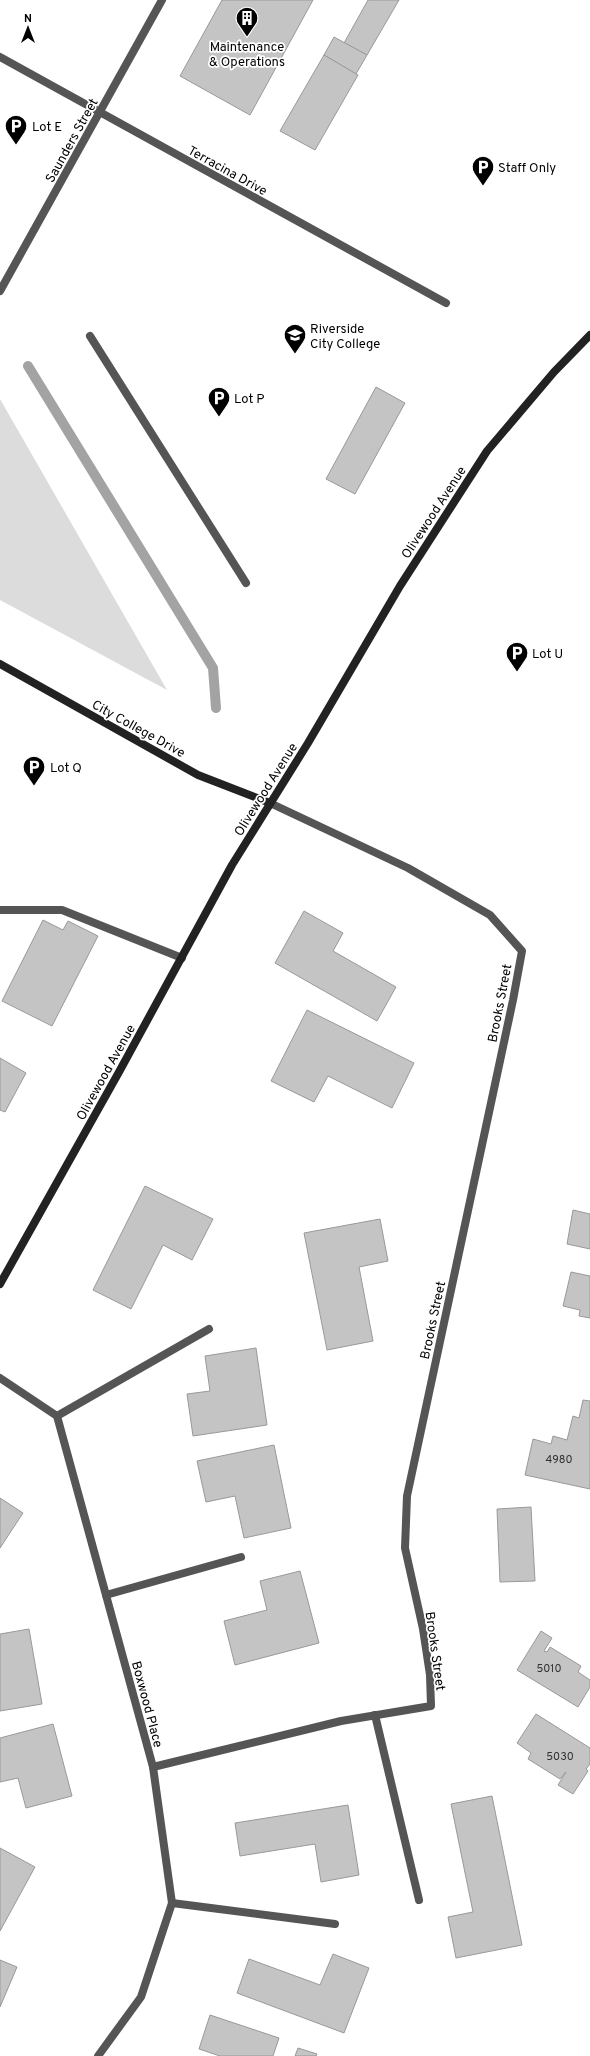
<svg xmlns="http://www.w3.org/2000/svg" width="590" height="2056" font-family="Overpass,sans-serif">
	<rect width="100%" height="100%" fill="#fff"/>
	<path fill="#dcdcdc" d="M0,399l167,291 -167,-90z"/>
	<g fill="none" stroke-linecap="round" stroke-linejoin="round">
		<path stroke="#a3a3a3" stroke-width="10" d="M28,366l185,302 3,40"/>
	</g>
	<g fill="#c4c4c4" stroke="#999">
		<path d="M222,0h91l-63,115 -70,-39z"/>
		<path d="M368,0h31l-32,55 -23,-12z"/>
		<path d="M334,37l33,18 -11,19 -32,-19z"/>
		<path d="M324,55l34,20 -43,75 -35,-19z"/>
		<path d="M376,387l29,16 -50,91 -29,-15z"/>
		<path d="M304,911l39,22 -10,18 63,36 -19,34 -102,-58z"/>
		<path d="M43,920l20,10 5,-9 30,15 -46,90 -50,-25z"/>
		<path d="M307,1010l107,53 -22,45 -64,-32 -14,26 -43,-21z"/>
		<path d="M0,1058l26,15 -21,39 -5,-2z"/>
		<path d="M145,1186l68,33 -21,41 -29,-15 -32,64 -38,-19z"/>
		<path d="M573,1210l17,4v35l-23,-5z"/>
		<path d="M380,1219l8,42 -29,6 14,74 -46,9 -23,-117z"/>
		<path d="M571,1272l19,4v42l-11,-2 1,-6 -17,-4z"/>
		<path d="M256,1348l11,77 -74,11 -6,-42 23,-3 -5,-35z"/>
		<path d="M583,1400l7,1v88l-65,-14 8,-36 18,5 2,-8 14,4 6,-24 6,2z"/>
		<path d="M274,1445l17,83 -47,10 -9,-42 -29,6 -9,-41z"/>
		<path d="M0,1498l23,15 -23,35z"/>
		<path d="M531,1507l4,74 -35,1 -3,-73z"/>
		<path d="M300,1571l19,72 -84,22 -11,-44 43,-11 -7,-29z"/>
		<path d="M29,1629l13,75 -42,7v-77z"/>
		<path d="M541,1631l11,7 -8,13 3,1 3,-5 31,19 -3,6 12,8v7l-12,20 -61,-37z"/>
		<path d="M536,1714l54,34v16l-4,5 2,2 -15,23 -15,-9 8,-13 -6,7 -32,-20 3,-6 -14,-10z"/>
		<path d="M53,1724l19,72 -46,12 -8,-30 -18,4v-44z"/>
		<path d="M492,1796l30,149 -66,13 -8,-41 25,-5 -22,-108z"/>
		<path d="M348,1805l11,70 -38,7 -6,-38 -75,12 -5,-33z"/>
		<path d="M0,1848l35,19 -35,64z"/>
		<path d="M333,1954l36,14 -25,65 -107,-40 12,-34 71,26z"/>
		<path d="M0,1960l17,7 -17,40z"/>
		<path d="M210,2015l69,23 -6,18h-53l-21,-7z"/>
		<path d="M298,2048l19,6 -1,2h-21z"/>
	</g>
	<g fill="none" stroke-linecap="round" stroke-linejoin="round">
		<g stroke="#555" stroke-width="8">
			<path d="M0,57l446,246"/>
			<path d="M0,291l162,-291"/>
			<path d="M90,336l156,247"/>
			<path d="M0,910h62l120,48"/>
			<path d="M57,1416l152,-87"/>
			<path d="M106,1595l135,-38"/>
			<path d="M375,1715l44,185"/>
			<path d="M172,1903l163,21"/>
		</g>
		<g stroke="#555" stroke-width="8">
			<path d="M0,1378l57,38 96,351 19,136 -31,94 -43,59"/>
			<path d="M153,1767l188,-46 90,-15 -1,-31 -7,-46 -18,-81 2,-52 106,-496 9,-49 -32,-36 -82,-47 -138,-65"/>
		</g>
		<g stroke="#222" stroke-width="8">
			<path d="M0,664l198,111 72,28"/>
			<path d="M0,1284l119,-212 113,-207 76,-122 92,-157 87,-135 67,-79 36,-37"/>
		</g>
	</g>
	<defs>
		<g id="building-pin" transform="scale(1.15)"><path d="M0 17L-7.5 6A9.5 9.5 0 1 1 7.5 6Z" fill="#000" stroke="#fff"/><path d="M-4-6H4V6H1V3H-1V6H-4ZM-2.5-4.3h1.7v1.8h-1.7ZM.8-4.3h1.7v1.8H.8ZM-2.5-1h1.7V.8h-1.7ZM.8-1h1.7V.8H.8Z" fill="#fff"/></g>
		<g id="parking-pin" transform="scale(1.15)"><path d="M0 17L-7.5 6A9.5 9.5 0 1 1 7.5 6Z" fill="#000" stroke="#fff"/><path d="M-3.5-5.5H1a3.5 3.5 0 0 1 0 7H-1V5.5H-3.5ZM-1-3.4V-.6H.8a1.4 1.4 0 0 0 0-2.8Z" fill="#fff"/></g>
		<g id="university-pin" transform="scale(1.15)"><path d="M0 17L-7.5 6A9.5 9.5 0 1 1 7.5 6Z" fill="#000" stroke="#fff"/><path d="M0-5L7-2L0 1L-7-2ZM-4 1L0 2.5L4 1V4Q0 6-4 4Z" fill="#fff"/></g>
	</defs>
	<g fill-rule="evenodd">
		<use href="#building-pin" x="247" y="18"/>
		<use href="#parking-pin" x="16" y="126"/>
		<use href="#parking-pin" x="483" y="167"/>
		<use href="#university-pin" x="295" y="335"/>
		<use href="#parking-pin" x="219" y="398"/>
		<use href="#parking-pin" x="517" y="653"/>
		<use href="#parking-pin" x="34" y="767"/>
	</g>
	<g text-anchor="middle" stroke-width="3.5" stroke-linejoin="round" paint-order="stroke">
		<g font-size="11" fill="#313131">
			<text x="559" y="1463">4980</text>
			<text x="549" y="1672">5010</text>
			<text x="560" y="1760">5030</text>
		</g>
		<g font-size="13" fill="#000" stroke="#fff" text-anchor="start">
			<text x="247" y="51" text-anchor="middle">Maintenance<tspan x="247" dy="15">&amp; Operations</tspan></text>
			<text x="32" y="131">Lot E</text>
			<text x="498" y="172">Staff Only</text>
			<text x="310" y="333">Riverside<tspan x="310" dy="15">City College</tspan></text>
			<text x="234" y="403">Lot P</text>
			<text x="532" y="658">Lot U</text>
			<text x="50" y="772">Lot Q</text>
		</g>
		<g font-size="13" fill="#000" stroke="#fff">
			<text transform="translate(71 140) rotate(-61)" y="5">Saunders Street</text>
			<text transform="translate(228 170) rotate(29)" y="5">Terracina Drive</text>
			<text transform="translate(433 512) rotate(-57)" y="5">Olivewood Avenue</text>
			<text transform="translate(139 728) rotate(29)" y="5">City College Drive</text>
			<text transform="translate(265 789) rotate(-58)" y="5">Olivewood Avenue</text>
			<text transform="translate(499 1003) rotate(-79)" y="5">Brooks Street</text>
			<text transform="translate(105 1072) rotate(-61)" y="5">Olivewood Avenue</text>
			<text transform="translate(432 1320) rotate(-78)" y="5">Brooks Street</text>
			<text transform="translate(436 1651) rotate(82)" y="5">Brooks Street</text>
			<text transform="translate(148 1704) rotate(75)" y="5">Boxwood Place</text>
		</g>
	</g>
	<g transform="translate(28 28)" stroke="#ffffff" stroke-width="3" paint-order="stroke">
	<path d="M0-3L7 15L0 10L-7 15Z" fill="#000000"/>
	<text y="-6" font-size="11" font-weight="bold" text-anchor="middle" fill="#000000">N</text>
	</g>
</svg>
